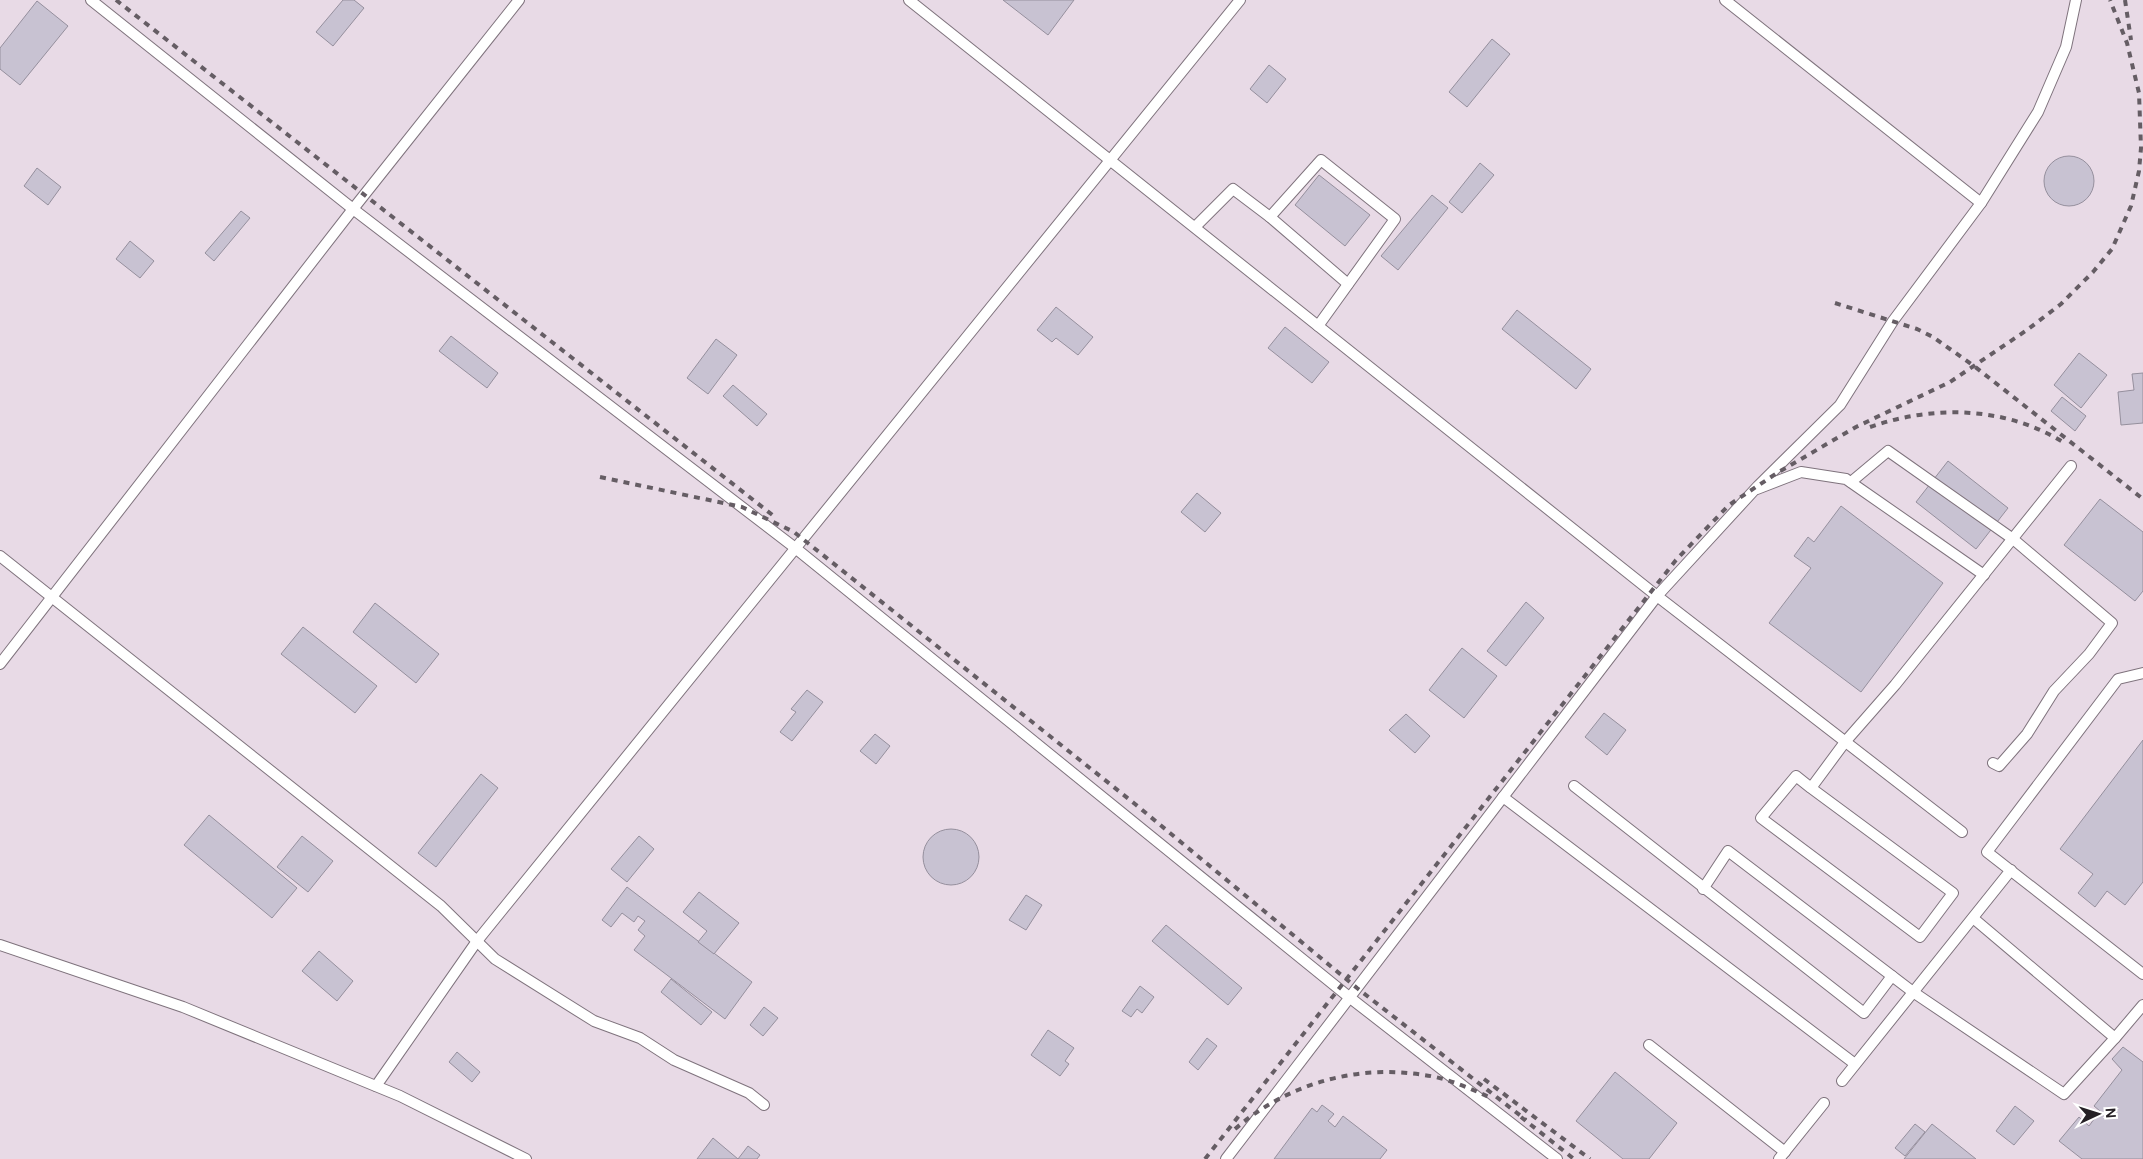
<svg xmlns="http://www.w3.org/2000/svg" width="2143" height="1159" font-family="'DM Sans',sans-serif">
	<rect width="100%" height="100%" fill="#e8dae6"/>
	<g fill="#c8c2d2" stroke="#958f9d">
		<path d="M343,0h11l10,8 -31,38 -17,-14z"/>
		<path d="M1003,0h71l-26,35z"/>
		<path d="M37,1l31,25 -48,59 -20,-16v-21z"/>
		<path d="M1492,39l18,15 -43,53 -18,-15z"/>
		<path d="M1269,65l17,14 -19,24 -17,-14z"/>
		<circle cx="2069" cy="181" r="25"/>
		<path d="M1480,163l14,12 -32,38 -13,-11z"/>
		<path d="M37,168l24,19 -13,18 -24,-19z"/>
		<path d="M1319,175l51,40 -25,31 -50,-41z"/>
		<path d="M1432,195l16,13 -50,62 -17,-14z"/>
		<path d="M241,211l9,7 -36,43 -9,-8z"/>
		<path d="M130,241l24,20 -14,17 -24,-19z"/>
		<path d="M1056,307l37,30 -15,18 -22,-17 -4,4 -15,-12z"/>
		<path d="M1517,310l74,59 -15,20 -74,-60z"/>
		<path d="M1285,327l44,35 -17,21 -44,-35z"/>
		<path d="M451,336l47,37 -11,15 -48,-37z"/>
		<path d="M716,339l21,16 -29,39 -21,-16z"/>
		<path d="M2079,353l28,22 -26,33 -27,-23z"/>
		<path d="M2143,373v50l-22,2 -3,-33 16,-2 -2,-16z"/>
		<path d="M733,385l34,29 -10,12 -34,-30z"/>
		<path d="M2062,397l24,19 -11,15 -24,-20z"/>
		<path d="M1948,461l60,47 -32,41 -60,-47z"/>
		<path d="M1197,493l24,20 -16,19 -24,-20z"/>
		<path d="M2100,499l43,33v59l-8,10 -71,-56z"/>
		<path d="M1841,506l102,77 -82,109 -92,-69 42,-55 -17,-12 14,-19 6,5z"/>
		<path d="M1526,602l18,16 -38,48 -19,-15z"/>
		<path d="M375,603l64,51 -23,29 -63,-51z"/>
		<path d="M303,627l74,59 -22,27 -74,-59z"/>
		<path d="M1462,648l35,28 -33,42 -35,-28z"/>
		<path d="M807,690l16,12 -31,39 -12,-9 16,-20 -5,-3z"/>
		<path d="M1604,713l22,17 -19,25 -22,-18z"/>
		<path d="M1406,714l24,22 -15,17 -26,-23z"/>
		<path d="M875,734l15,12 -14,18 -16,-13z"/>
		<path d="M2143,740v142l-18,23 -18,-14 -12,16 -17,-14 15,-19 -33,-25z"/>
		<path d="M481,774l17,14 -62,79 -18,-14z"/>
		<path d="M209,815l88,73 -25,30 -88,-73z"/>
		<circle cx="951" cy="857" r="28"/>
		<path d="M302,836l31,25 -25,31 -31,-25z"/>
		<path d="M639,836l15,13 -27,33 -16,-13z"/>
		<path d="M627,887l125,95 -27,37 -91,-69 11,-14 -7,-6 7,-9 -7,-5 -4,6 -12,-9 -11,14 -9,-7z"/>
		<path d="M699,892l40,31 -25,31 -16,-12 9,-11 -24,-19z"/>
		<path d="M1026,895l16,10 -16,25 -17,-10z"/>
		<path d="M1166,925l76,63 -14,17 -76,-64z"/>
		<path d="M319,951l34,30 -16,20 -35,-30z"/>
		<path d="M671,979l41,33 -11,13 -40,-33z"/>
		<path d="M1140,986l14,11 -12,16 -5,-4 -6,8 -9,-6z"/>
		<path d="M764,1007l14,11 -15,18 -13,-11z"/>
		<path d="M1048,1030l26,18 -9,13 4,3 -9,12 -29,-21z"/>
		<path d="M1207,1038l10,8 -19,24 -9,-8z"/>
		<path d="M2123,1047l20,15v97h-61l-23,-18 20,-24 10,9 11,-15 -6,-5 28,-36 -10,-11z"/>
		<path d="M457,1052l23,20 -8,10 -23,-20z"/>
		<path d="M1615,1072l62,51 -28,36h-26l-47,-38z"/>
		<path d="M1322,1105l12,9 -6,7 7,6 8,-11 44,34 -7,9h-106l38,-51 5,4z"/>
		<path d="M2015,1106l19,15 -20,24 -18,-14z"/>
		<path d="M1915,1124l10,8 -20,24 -10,-8z"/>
		<path d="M1932,1124l44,35h-72z"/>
		<path d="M713,1138l25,21 10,-13 12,9 -3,4h-60z"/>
	</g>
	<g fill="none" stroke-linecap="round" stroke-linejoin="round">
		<g stroke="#7f737d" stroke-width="12">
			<g id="service">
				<path d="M91,0l262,209 441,338 555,450 208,162"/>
				<path d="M909,0l748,596 305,236"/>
				<path d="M1725,0l256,203"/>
				<path d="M1270,217l51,-57 74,59 -77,107"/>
				<path d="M1195,227l38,-38 37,28 78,67"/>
				<path d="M1851,482l37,-31 125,88 99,84 -23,31 -35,37 -27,43 -28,32 -6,-3"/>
				<path d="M1757,489l44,-17 45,7 138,96"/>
				<path d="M0,556l441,350 54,53 99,62 46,17 34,22 75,33 15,12"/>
				<path d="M0,664l353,-455 166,-209"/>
				<path d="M2143,673l-25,6 -131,173 156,122"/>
				<path d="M1574,786l290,227 28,-37"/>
				<path d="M1811,788l142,105 -33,44 -159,-119 35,-42 15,12 34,-46 50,-57 176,-219"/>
				<path d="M1503,797l352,267"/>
				<path d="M1703,889l25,-38 185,141 151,102 51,-56"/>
				<path d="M1973,918l142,120 28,-33"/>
				<path d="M0,945l183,62 217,89 126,63"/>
				<path d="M1649,1045l136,107"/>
				<path d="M1842,1081l169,-211"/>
				<path d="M376,1086l101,-145 763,-941"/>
				<path d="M1226,1159l431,-563 101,-110 82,-81 53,-84 88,-118 57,-91 28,-65 10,-47"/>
				<path d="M1779,1159l45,-56"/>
			</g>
		</g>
		<use href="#service" stroke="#fff" stroke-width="10"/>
		<g stroke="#655d64" stroke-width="4" stroke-dasharray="6 6" stroke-linecap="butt">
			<path d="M116,0l659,517"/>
			<path d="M2125,0l6,40"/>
			<path d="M1835,303l82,26 16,8 41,29 169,133"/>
			<path d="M1870,427c63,-22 134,-21 193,15"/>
			<path d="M600,477l142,30 52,25 341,272 222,184 169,132"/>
			<path d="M1484,1079l106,80"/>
			<path d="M1521,1117l53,42"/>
			<path d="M1235,1129c52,-45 121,-65 189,-54 23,3 45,13 65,22"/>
			<path d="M1205,1159l471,-599 53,-55 48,-32 79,-46 94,-45 77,-52 34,-26 32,-32 19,-23 19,-43 8,-35 2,-23 -2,-55 -12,-50 -17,-43"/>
		</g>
	</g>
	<g transform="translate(2098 1114) rotate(86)" stroke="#ffffff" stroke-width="4" paint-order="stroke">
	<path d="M0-4L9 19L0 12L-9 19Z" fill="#252025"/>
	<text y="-8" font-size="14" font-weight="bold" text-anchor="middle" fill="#252025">N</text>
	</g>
</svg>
